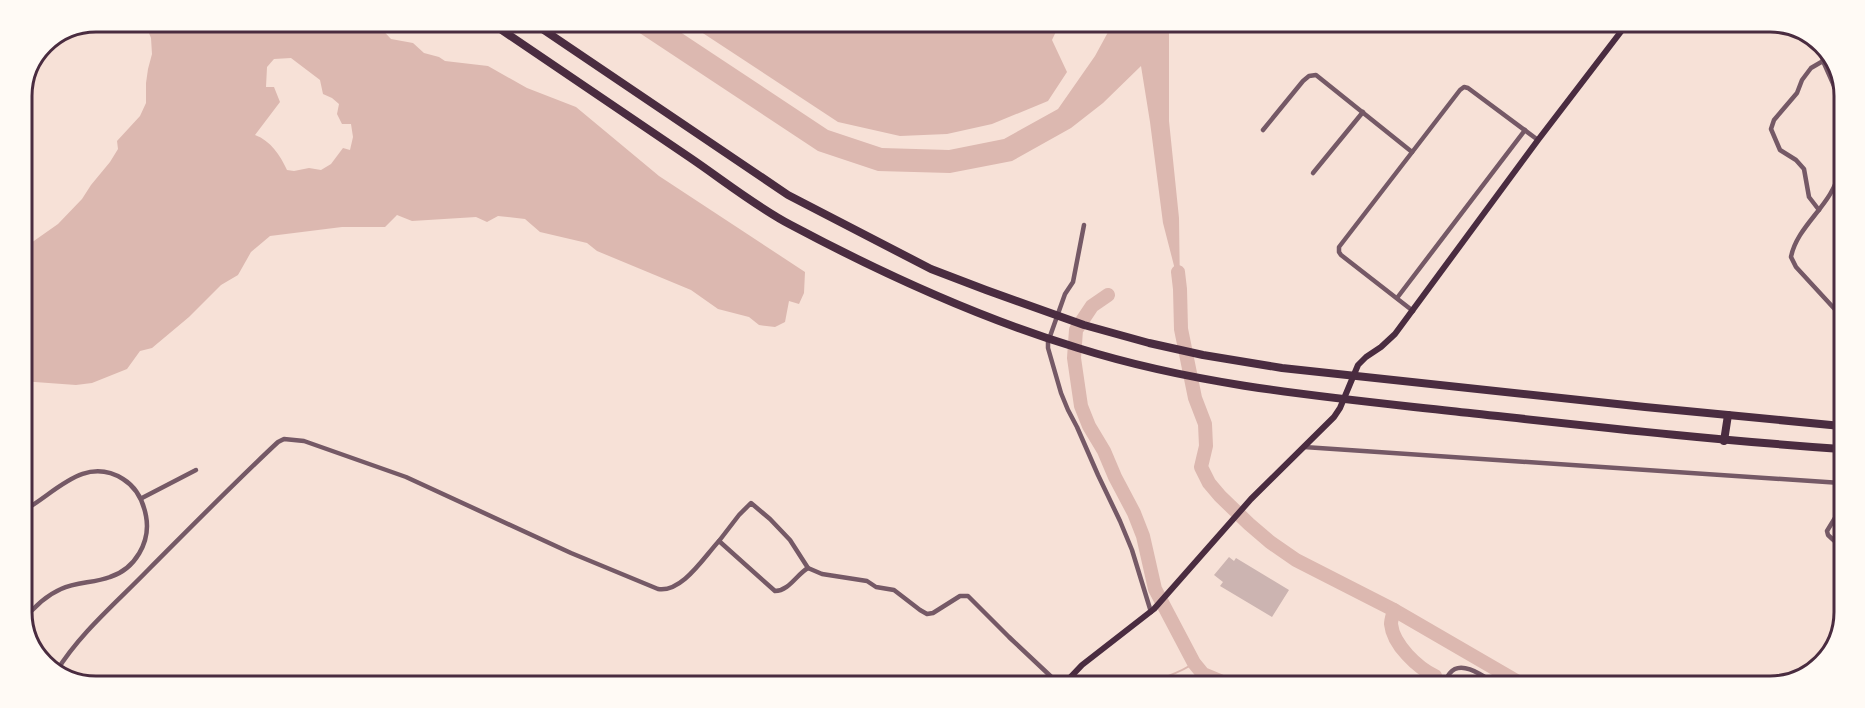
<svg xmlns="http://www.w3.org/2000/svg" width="1865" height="708" font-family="Karla,sans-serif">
	<rect width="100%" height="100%" fill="#f7e1d7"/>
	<g fill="#dcb8b0" fill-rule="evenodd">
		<path d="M144,21l231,1 16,17 22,4 11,10 15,4 6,4 43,5 39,22 49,19 83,69 146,96 -1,21 -5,11 -10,-3 -4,21 -10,5 -16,-2 -10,-8 -31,-8 -27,-19 -94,-39 -10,-8 -47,-11 -15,-13 -27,-3 -11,6 -11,-5 -64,4 -15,-6 -12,12h-43l-72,9 -19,16 -13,23 -17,10 -32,32 -37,31 -12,3 -13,18 -35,14 -16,2 -55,-4v-125l10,-13 27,-19 24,-25 9,-14 19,-23 8,-13 -1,-8 23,-25 6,-13v-20l2,-14 4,-15 -1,-16zM291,58l29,22 3,14 9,4 7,6 -2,10 5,10h9l2,13 -3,13 -7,-2 -12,16 -10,6 -12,-2 -15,3 -7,-1c-7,-15 -16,-29 -32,-35l25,-33 -6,-15h-8l1,-20 7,-8z"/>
		<path d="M623,22h42l163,108 54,18 67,2 55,-11 54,-30 37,-53 18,-33 56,1v97l10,97 1,71 -17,-66 -13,-101 -9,-56 -38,37 -32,25 -59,33 -62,12 -72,-2 -60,-20z"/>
		<path d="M686,22l374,1 -8,17 15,32 -19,29 -56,23 -45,10 -47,2 -62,-14z"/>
	</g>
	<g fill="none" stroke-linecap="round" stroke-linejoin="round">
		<path stroke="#dcb8b0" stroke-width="2" d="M1148,685c16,-9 31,-11 46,-22"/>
		<g stroke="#dcb8b0" stroke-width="14">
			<path d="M1178,272l2,17 1,40 14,69 10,26 1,22 -5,21 8,16 11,13 29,28 21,18 26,18 98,50 131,76"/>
			<path d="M1108,295l-16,11 -16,24 -2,28 7,48 8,20 15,25 11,26 19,36 9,23 12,53 39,74 9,11 29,12"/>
			<path d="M1394,610c-1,4 -3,10 -3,14 2,21 27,44 44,52v9l-10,1"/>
		</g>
	</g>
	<path fill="#ccb4b1" d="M1229,557l5,4 2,-3 53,32 -17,27 -52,-31 3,-4 -9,-7z"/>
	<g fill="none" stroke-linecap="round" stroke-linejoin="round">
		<g stroke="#755966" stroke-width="4.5">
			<path d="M1820,44l3,17 20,45 -4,65c-5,33 -42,54 -48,86l5,10 46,50"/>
			<path d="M1263,130l40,-49 6,-5 7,-1 96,77"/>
			<path d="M1313,173l50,-61"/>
			<path d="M1819,210l-10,-13 -5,-28 -8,-9 -16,-10 -9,-21 3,-9 23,-27 5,-13 9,-12 12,-7"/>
			<path d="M1084,225l-11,57 -8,12 -11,31 -6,17v6l13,45 7,17 9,17 21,48 22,46 12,29 19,62"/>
			<path d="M1397,298l128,-168"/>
			<path d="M1413,311l-72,-56 -2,-3v-5l121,-157 4,-3 4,1 70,52"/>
			<path d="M1304,447l537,36"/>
			<path d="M142,498l54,-28"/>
			<path d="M21,512c32,-16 62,-58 102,-33 13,8 20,21 23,37 5,26 -11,53 -36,61 -16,6 -34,5 -49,12 -16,7 -28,19 -38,32"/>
			<path d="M719,541l20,-26 12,-12 19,16 20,21 18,28"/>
			<path d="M1841,547l-13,-12 -1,-4 14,-23"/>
			<path d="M56,672c24,-39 60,-69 92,-102 43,-43 85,-86 130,-128l6,-3 20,2 102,36 165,76 87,36c24,4 46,-32 61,-48l56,50c14,0 22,-17 33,-23l14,6 45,7 9,6 18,3 26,20 7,4 6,-1 27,-17h8l41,41 51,48"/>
			<path d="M1443,686c2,-4 4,-10 7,-13 12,-15 37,6 49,13"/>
		</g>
		<path stroke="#4a2c40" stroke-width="6" d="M1063,685l19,-20 72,-56 97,-110 83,-82 6,-9 18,-43 8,-8 15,-10 14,-13 143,-194 88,-115"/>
		<g stroke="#4a2c40" stroke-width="8">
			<path d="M490,22c66,45 132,90 199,135 34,23 66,49 102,68 92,49 188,93 287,123 121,38 247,49 373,63 130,14 260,29 390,38"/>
			<path d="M532,22l256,173 143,74 55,21 98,35 65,18 54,12 79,13 363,39 196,19"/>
			<path d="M1724,441l4,-26"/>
		</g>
	</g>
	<path d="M0 0H1865V708H0ZM96 32H1770A64 64 0 0 1 1834 96V612A64 64 0 0 1 1770 676H96A64 64 0 0 1 32 612V96A64 64 0 0 1 96 32Z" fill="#fffaf5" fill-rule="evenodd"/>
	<path fill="none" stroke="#4a2c40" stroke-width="3" d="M96 32H1770A64 64 0 0 1 1834 96V612A64 64 0 0 1 1770 676H96A64 64 0 0 1 32 612V96A64 64 0 0 1 96 32Z"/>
</svg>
